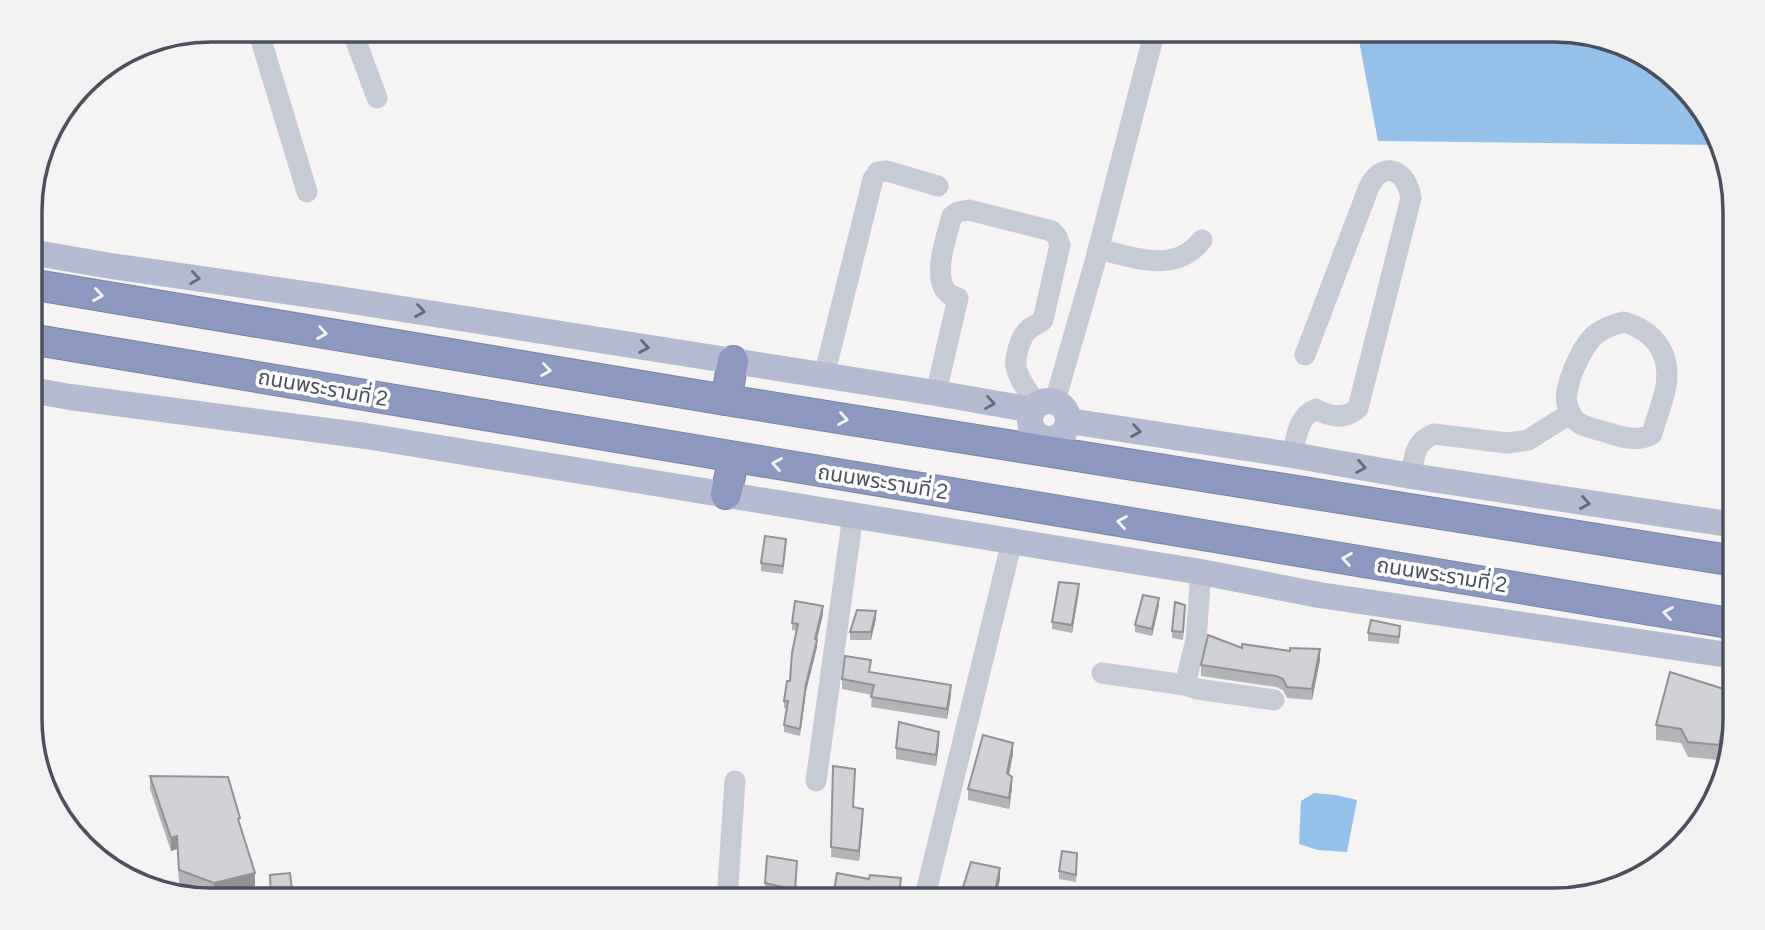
<svg xmlns="http://www.w3.org/2000/svg" width="1765" height="930" font-family="Figtree,'Noto Sans Thai',sans-serif">
	<rect width="100%" height="100%" fill="#f5f3f3"/>
	<g fill="#94c0e9">
		<path d="M1357,30h197l80,19 70,61 14,35 -340,-4z"/>
		<path d="M1314,793l22,2 21,5 -10,52 -29,-2 -19,-6 2,-43z"/>
	</g>
	<g fill="none" stroke-linecap="round" stroke-linejoin="round">
		<g stroke="#7883aa" stroke-width="32">
			<g id="highway">
				<path d="M30,284l696,116 1009,161"/>
				<path d="M30,339l1705,285"/>
				<path d="M726,400l7,-39"/>
				<path d="M726,494l8,-37"/>
			</g>
		</g>
		<g stroke="#c7cbd6" stroke-width="21">
			<path d="M258,30l49,162"/>
			<path d="M352,30l25,68"/>
			<path d="M1098,249c36,8 77,26 104,-9"/>
			<path d="M1624,322c31,9 47,32 42,64 -3,16 -10,33 -14,48 -13,8 -29,4 -43,-1 -10,-3 -28,-6 -35,-14 -2,-3 -6,-11 -7,-15 -4,-17 16,-63 32,-72 7,-5 17,-8 25,-10z"/>
			<path d="M824,376l49,-197 5,-7 9,-1 51,15"/>
			<path d="M936,393l22,-95c-3,-1 -8,-2 -10,-5 -17,-15 -1,-58 4,-77l6,-4 11,-2 83,21 5,6 3,8 -17,75c-5,5 -9,5 -14,9 -9,8 -16,30 -12,42 4,12 14,24 20,34"/>
			<path d="M1055,401l40,-139 60,-232"/>
			<path d="M1292,455c5,-18 5,-38 24,-46 14,8 29,11 42,-1l53,-210c-4,-27 -27,-40 -42,-11l-64,168"/>
			<path d="M1411,476c4,-20 2,-33 23,-42l73,9 21,-3 43,-27"/>
			<path d="M1102,673l83,12 12,4 77,11"/>
			<path d="M1185,685l11,-45 5,-68"/>
			<path d="M816,781l37,-266"/>
			<path d="M727,900l8,-119"/>
			<path d="M924,900l88,-359"/>
		</g>
		<g stroke="#b4bacf" stroke-width="26">
			<path d="M30,252l81,14 215,31 610,96 97,17"/>
			<path d="M31,390l39,7 296,39 835,136 118,23 416,61"/>
			<circle cx="1049" cy="420" r="19"/>
			<path d="M1069,421l223,34 119,21 324,49"/>
		</g>
		<use href="#highway" stroke="#8d98be" stroke-width="30"/>
	</g>
	<g fill="#b3b4b8">
		<path d="M786,547l-3,27 -22,-3v-8z"/>
		<path d="M1079,591l-7,42 -20,-4v-7z"/>
		<path d="M1159,605l-7,31 -17,-4v-7z"/>
		<path d="M1185,612l-2,28 -11,-2v-7z"/>
		<path d="M823,614l-6,26v7l-11,44 -6,45 -16,-4v-7l3,-16 -3,-1v-7l6,-20 7,-50 -5,-1v-7z"/>
		<path d="M876,618l-5,22h-21v-8z"/>
		<path d="M1368,633h32l-1,11 -31,-3z"/>
		<path d="M1242,648l78,12 -8,40 -25,-2 -4,-8 -7,-3 -75,-11v-11z"/>
		<path d="M871,672l80,23 -4,24 -76,-12 1,-12 -30,-6v-10z"/>
		<path d="M1730,705l-11,55 -31,-3 -7,-14 -25,-3v-15z"/>
		<path d="M939,743l-3,23 -40,-7v-11z"/>
		<path d="M1013,754l-4,20 3,14 -3,21 -41,-9v-11z"/>
		<path d="M833,766l20,41 10,12 -4,42 -28,-4z"/>
		<path d="M150,776l90,51 15,59 -41,10 -35,-13 -2,-34 -6,2 -21,-62z"/>
		<path d="M1077,853l-1,29 -17,-3v-8z"/>
		<path d="M797,868l-2,29 -30,-6v-8z"/>
		<path d="M901,886l-2,14h-66v-3z"/>
	</g>
	<g fill="#929296">
		<path d="M1079,584v7l-7,42v-8z"/>
		<path d="M1159,598v7l-7,31v-7z"/>
		<path d="M823,606v8l-8,33v-8z"/>
		<path d="M876,611v7l-5,22v-8z"/>
		<path d="M817,640v7l-11,44 -6,45 6,-52z"/>
		<path d="M1320,649v11l-8,40v-11z"/>
		<path d="M951,685v10l-4,24v-10z"/>
		<path d="M1730,691v14l-11,55v-15z"/>
		<path d="M939,732v11l-3,23v-11z"/>
		<path d="M1013,743v11l-6,30v-11z"/>
		<path d="M1012,777v11l-3,21v-11z"/>
		<path d="M863,809v10l-4,42v-10z"/>
		<path d="M177,836v13l-6,2v-13z"/>
		<path d="M1000,868v11l-4,21h-3z"/>
		<path d="M255,873v13l-41,10v-13z"/>
	</g>
	<g fill="#d0d1d6" stroke="#929296" stroke-width="2">
		<path d="M765,536l21,3 -3,27 -22,-3z"/>
		<path d="M1059,582l20,2 -7,41 -20,-3z"/>
		<path d="M1143,595l16,3 -7,31 -17,-4z"/>
		<path d="M795,601l28,5 -8,33 2,1 -11,44 -6,45 -16,-4 4,-24h-4l3,-20h3l2,-28 6,-29 -6,-1z"/>
		<path d="M1175,602l10,3 -2,27 -11,-1z"/>
		<path d="M857,610l19,1 -5,21h-21z"/>
		<path d="M1371,620l29,6 -1,11 -31,-4z"/>
		<path d="M1208,635l34,13v-4l48,7v-3l30,1 -8,40 -25,-2 -4,-8 -7,-3 -75,-11z"/>
		<path d="M845,656l26,4 -2,12 82,13 -4,24 -76,-12 3,-12 -32,-6z"/>
		<path d="M1670,672l60,19 -11,54 -31,-3 -7,-13 -25,-4z"/>
		<path d="M899,722l40,10 -3,23 -40,-7z"/>
		<path d="M983,735l30,8 -6,30 5,4 -3,21 -41,-9z"/>
		<path d="M833,766l22,3 -2,38 10,2 -4,42 -28,-4z"/>
		<path d="M150,776l78,1 12,41 -2,1 17,54 -41,10 -35,-13 -2,-34 -6,2z"/>
		<path d="M1062,851l15,2 -1,22 -17,-4z"/>
		<path d="M767,856l30,5 -2,29 -30,-7z"/>
		<path d="M971,862l29,6 -7,32h-34z"/>
		<path d="M290,873l3,26 -22,1 -1,-25z"/>
		<path d="M837,873l32,6 1,-4 31,3 -3,22h-37l-28,-3z"/>
	</g>
	<defs><path id="oneway-chevron" d="M-2-3.5L2.5 0L-2 3.5" fill="none" stroke-width="1.6" stroke-linecap="round" stroke-linejoin="round" transform="scale(1.75)"/></defs>
	<g stroke="#656a7b">
		<use href="#oneway-chevron" transform="translate(195 278) rotate(8)"/>
		<use href="#oneway-chevron" transform="translate(420 311) rotate(9)"/>
		<use href="#oneway-chevron" transform="translate(644 347) rotate(9)"/>
		<use href="#oneway-chevron" transform="translate(990 403) rotate(10)"/>
		<use href="#oneway-chevron" transform="translate(1136 431) rotate(9)"/>
		<use href="#oneway-chevron" transform="translate(1361 467) rotate(10)"/>
		<use href="#oneway-chevron" transform="translate(1585 503) rotate(9)"/>
	</g>
	<g stroke="#f4f5f8">
		<use href="#oneway-chevron" transform="translate(98 295) rotate(9)"/>
		<use href="#oneway-chevron" transform="translate(322 333) rotate(9)"/>
		<use href="#oneway-chevron" transform="translate(546 370) rotate(9)"/>
		<use href="#oneway-chevron" transform="translate(843 419) rotate(9)"/>
		<use href="#oneway-chevron" transform="translate(777 464) rotate(-171)"/>
		<use href="#oneway-chevron" transform="translate(1122 522) rotate(-171)"/>
		<use href="#oneway-chevron" transform="translate(1347 559) rotate(-171)"/>
		<use href="#oneway-chevron" transform="translate(1668 613) rotate(-171)"/>
	</g>
	<g text-anchor="middle" stroke-width="7" stroke-linejoin="round" paint-order="stroke">
		<g font-size="21" fill="#4b505f" stroke="#fff">
			<text transform="translate(323 388) rotate(10)" y="7">ถนนพระรามที่ 2</text>
			<text transform="translate(883 482) rotate(9)" y="7">ถนนพระรามที่ 2</text>
			<text transform="translate(1442 575) rotate(9)" y="7">ถนนพระรามที่ 2</text>
		</g>
	</g>
	<path d="M0 0H1765V930H0ZM211 42H1554A169 169 0 0 1 1723 211V719A169 169 0 0 1 1554 888H211A169 169 0 0 1 42 719V211A169 169 0 0 1 211 42Z" fill="#f1f1f2" fill-rule="evenodd"/>
	<path fill="none" stroke="#4b505f" stroke-width="3.5" d="M211 42H1554A169 169 0 0 1 1723 211V719A169 169 0 0 1 1554 888H211A169 169 0 0 1 42 719V211A169 169 0 0 1 211 42Z"/>
</svg>
